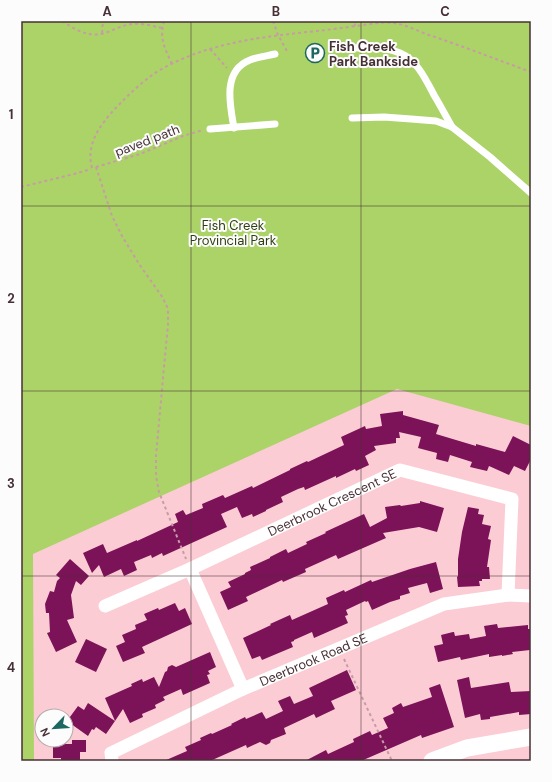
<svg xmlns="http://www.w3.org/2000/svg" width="552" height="782" font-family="'DM Sans',sans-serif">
	<rect width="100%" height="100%" fill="#fcccd5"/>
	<path fill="#acd368" d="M21,21h510v405l-134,-37 -364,165 1,207h-13z"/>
	<g fill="#7c1258">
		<path d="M403,411v4l36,10 -3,9 40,12v-2l29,8 8,-16 18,9v14l-6,12 -11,-5 -5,9 -20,-9 -2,5 -17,-4 2,-5 -22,-7 -2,7 -12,-3 1,-6 -19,-5 3,-11 -22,-5 1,6h-4v5l-22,3 2,4 -11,6 4,9 -13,6 -1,-2 -19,9v-2l-31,14 -1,-3 -6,2 -17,8 2,5 -17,8v1l-13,6 -1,-3 -10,4 -5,-11 -16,7 6,13 -64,29 -1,-3 -10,5 -1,-3 -17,7 3,8 -13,6 -3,-7 -17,8 -5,-12 -7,8 -9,-20 20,-9 4,9 30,-13v1l41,-19 -3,-8 8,-4 3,5 17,-7 -1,-4 21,-9 2,3 27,-12 1,2 37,-18v-1l17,-8 1,1 36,-17 -3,-8 24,-11 1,3 16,-3 -2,-12z"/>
		<path d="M420,501l24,7 -7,24 -18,-5 -36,6 3,5 -48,21 -2,-4 -31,14 1,3 -23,10 -1,-2 -36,17 2,4 -20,9 -8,-18 11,-5 -3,-5 17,-8v-1l6,-3 -1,-3 20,-9v-1l16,-8 2,4 19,-9 -1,-2 20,-9 -1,-1 39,-18 6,13 17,-9 -2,-11 15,-2 1,1 19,-3z"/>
		<path d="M468,507l11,2 -1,5 6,1 -2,9 9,2 -3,13 3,1 -4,27h2l1,12h-8v2h-3l1,5 -22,1 -1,-10 1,-1v-17l4,-27z"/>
		<path d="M70,559l19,17 -8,9 -5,-4 -5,14 3,23 -7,2 10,22 -21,10 -9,-19 3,-1 -1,-19h-3l-1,-9 5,-13 4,1 3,-11 3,-3 -4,-3z"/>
		<path d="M436,562l7,27 -13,4 -3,-10 -19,5 2,5 -10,3v3l-10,3 -18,8 -4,-9 -2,1 -1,-1 -19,9 2,5 -3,1 3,7 -34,15 -2,-6 -18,8v1l-3,1 2,5 -31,13 -2,-4 -8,3 -9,-21 28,-13 -1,-1 20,-9 2,5 36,-16 -2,-6 18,-8 1,2 26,-12 1,2 38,-13z"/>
		<path d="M175,603l4,8 6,-3 7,16 -50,23 3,6 -22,9 -7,-16 9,-4 -3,-7 14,-6 -1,-4 12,-5 -3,-6 14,-6 1,2z"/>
		<path d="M497,624l1,4 30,-3v4h3l-1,21 -18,2 1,2 -11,2v-1l-13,2v-3l-28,6 -1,-3 -22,5 -4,-16 9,-2 -2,-9 12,-3h1l1,4 14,-2 1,5 16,-3 -2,-10z"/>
		<path d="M86,639l21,10 -11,23 -21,-10z"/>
		<path d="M210,652l6,15 -8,4 2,3 -3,1 3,8 -27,12 -2,-6 -18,8 2,3 -10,5 1,3 -14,6 1,3 -13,6 -7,-14 -8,12 -10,-23 27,-12 -1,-2 11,-5 1,3 11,-5 5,10 6,-15 2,-1 1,-4 4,-2 4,2z"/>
		<path d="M347,670l9,20 -25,11 4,8 -19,9 -2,-4 -30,14 2,6 -15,6 -1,3 -4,2 -6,-3 -13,6 -1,-3 -36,16h-46l23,-10 -2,-4 16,-7 -1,-2 11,-5 1,1 20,-9 -1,-1 14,-7 1,2 16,-7 4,7 17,-8 -5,-10 12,-5 4,8 19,-8 -4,-8z"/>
		<path d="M469,677l2,11 38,-6 2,10 20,-1v23l-12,1v-3l-29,5v2l-9,1 -1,-6 -15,4 -8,-38z"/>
		<path d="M440,684l14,43 -32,11 -1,-3 -60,26h-56l21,-11 2,4 26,-12 -1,-3 17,-8 2,4 16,-7 -5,-10 11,-5 -2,-5 9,-5 2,4 29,-10 -3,-9z"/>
		<path d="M88,703l27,18 -9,13 -10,-7 -2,3 -2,-1 -4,7 -21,-15 11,-15 6,4z"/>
		<path d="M72,740h14v12h-6v9h-19v-3h-8v-14h19z"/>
	</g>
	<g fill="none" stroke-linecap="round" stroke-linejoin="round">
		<g stroke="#c69da5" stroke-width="2" stroke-dasharray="3 3" stroke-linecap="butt">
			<path d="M62,21c14,9 27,17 43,12 9,-3 17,-8 27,-9 10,-1 21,2 30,4"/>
			<path d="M164,21c-5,17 1,28 8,43"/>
			<path d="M273,21l5,14 10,18"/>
			<path d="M354,26l3,-5"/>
			<path d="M102,33l1,-12"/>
			<path d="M210,49l17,19"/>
			<path d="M96,167l16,49 10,20 17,28 24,34 5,11v16l-4,42 -8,89v20l3,16 27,67"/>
			<path d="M96,167l44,-13 43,-18 20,-6"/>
			<path d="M92,168c-6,-22 6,-40 20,-56 15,-16 30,-31 48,-42 50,-29 110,-34 166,-40 15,-2 30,-4 45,-6 7,-1 14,-2 21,-1 14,1 27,9 40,13 33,11 66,24 99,36"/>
			<path d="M21,187l53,-13 17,-5"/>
			<path d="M344,659l48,102"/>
		</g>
		<g stroke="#fff" stroke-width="7">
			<path d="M355,48c15,-1 31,-1 45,5 17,7 26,27 34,42 6,10 12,21 18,32"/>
			<path d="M352,118l32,-1 27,2 25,2 16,6 38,30 41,36"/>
			<path d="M234,128c-4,-23 -12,-57 16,-68 8,-3 17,-4 25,-6"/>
			<path d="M210,129l65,-5"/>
		</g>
		<g stroke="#fff" stroke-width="13">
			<path d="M105,606l85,-37"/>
			<path id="s1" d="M243,689l-53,-120 210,-99 112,29 -4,96"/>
			<path id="s2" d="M112,761l-1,-8 132,-64 201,-85 64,-9 23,1"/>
		</g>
		<path stroke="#fff" stroke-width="17" d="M432,761l35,-13 64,-11"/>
	</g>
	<path fill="none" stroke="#473035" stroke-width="1" stroke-opacity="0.55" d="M191,21v740M361,21v740M21,206h510M21,391h510M21,576h510"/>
	<defs>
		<g id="parking-ring" transform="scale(1)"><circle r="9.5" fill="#fcfcfc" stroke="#1c6760" stroke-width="1.5"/><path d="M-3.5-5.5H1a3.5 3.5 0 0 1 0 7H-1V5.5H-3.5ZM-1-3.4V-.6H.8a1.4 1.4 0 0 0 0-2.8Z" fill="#1c6760"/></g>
	</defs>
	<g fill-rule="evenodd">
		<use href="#parking-ring" x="315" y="53"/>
	</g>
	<g text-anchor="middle" stroke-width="4" stroke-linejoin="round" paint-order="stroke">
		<g font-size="13" font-weight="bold" fill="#473035" stroke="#fcfcfc" text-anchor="start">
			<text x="329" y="51">Fish Creek<tspan x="329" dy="15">Park Bankside</tspan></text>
		</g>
		<g font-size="13" fill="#473035" stroke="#fcfcfc">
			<text transform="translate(147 140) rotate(-21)" y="5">paved path</text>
			<text dy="5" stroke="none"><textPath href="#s1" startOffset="288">Deerbrook Crescent SE</textPath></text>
			<text dy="5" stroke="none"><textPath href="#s2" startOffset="231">Deerbrook Road SE</textPath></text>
		</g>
		<g font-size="13" fill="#2f3f0f" stroke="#fcfcfc">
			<text x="233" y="230">Fish Creek<tspan x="233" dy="15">Provincial Park</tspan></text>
		</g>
	</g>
	<rect width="552" height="782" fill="none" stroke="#fcfcfc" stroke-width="44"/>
	<g transform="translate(54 728) rotate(245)"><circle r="19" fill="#fcfcfc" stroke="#b4aaac"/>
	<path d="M0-3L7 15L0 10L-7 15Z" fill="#1c6760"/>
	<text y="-6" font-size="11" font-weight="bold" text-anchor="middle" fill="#473035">N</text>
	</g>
	<rect x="22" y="22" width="508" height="738" fill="none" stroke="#473035" stroke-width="1.5"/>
	<g font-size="13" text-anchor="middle" font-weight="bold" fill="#473035">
		<text x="107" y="16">A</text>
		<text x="276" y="16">B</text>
		<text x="445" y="16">C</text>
		<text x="11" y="119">1</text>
		<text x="11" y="303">2</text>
		<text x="11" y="488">3</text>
		<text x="11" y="672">4</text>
	</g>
</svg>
